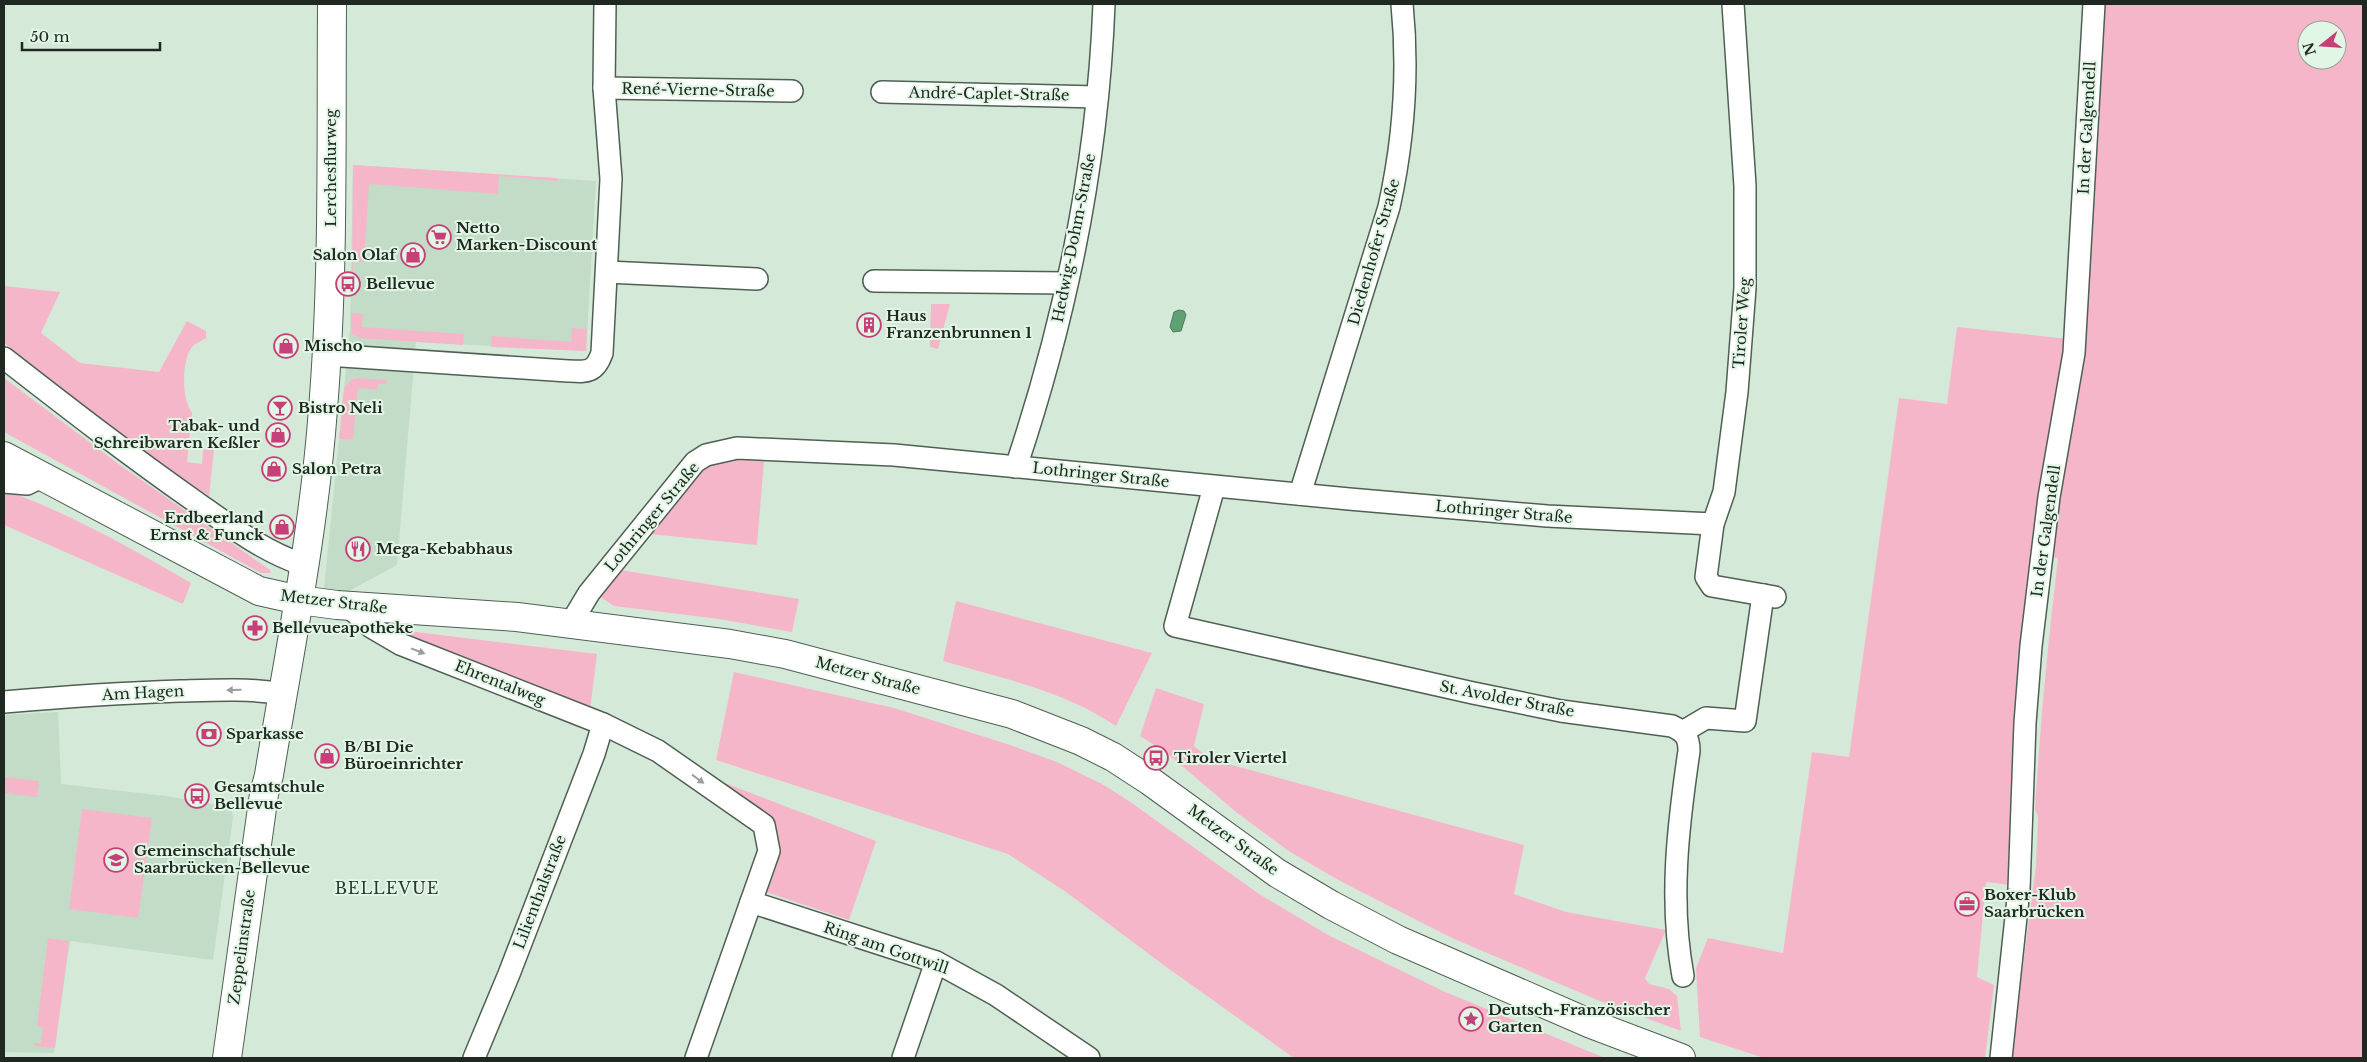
<svg xmlns="http://www.w3.org/2000/svg" width="2367" height="1062" font-family="'Libre Baskerville',serif">
	<rect width="100%" height="100%" fill="#d5e9d9"/>
	<g fill="#c2dcc8">
		<path d="M353,165l243,16 -10,170 -170,-9 -19,223 -48,26 -25,-2 26,-260z"/>
		<path d="M58,712l3,72 105,12 63,11 3,5 1,6 -20,142 -143,-19 -16,112 -50,-1v-337z"/>
	</g>
	<g fill="#f6b6ca" fill-rule="evenodd">
		<path d="M2100,4h263v1054h-352l25,-192 2,-49 -3,-8c5,-84 13,-167 23,-251l-8,-1zM2307,30h30v30h-30z"/>
		<path d="M353,165l204,13v3l-58,-5 -1,18 -129,-10 -5,78 -11,-1v25h9l-1,3 -9,-1z"/>
		<path d="M4,286l56,6 -19,41 39,30 79,9 28,-51 19,10v7c-5,3 -10,5 -14,9 -11,15 -10,52 0,66l-5,49 15,2 1,-15h11l-5,47 -71,-49 -134,-104z"/>
		<path d="M931,304h19l-12,45 -8,-2z"/>
		<path d="M351,313l12,1 -1,13 102,7 -1,11 -103,-7 -8,-4z"/>
		<path d="M1957,327l111,12 -58,546 -24,-3 -9,95 17,8 -9,73h-221l-64,-21 -4,-69 12,-30 75,15 29,-201 37,5 50,-359 48,6z"/>
		<path d="M572,328l15,1 -1,22 -95,-4 1,-11 79,6z"/>
		<path d="M4,378l116,87 150,105 1,3h-10l-257,-141z"/>
		<path d="M359,378l28,2 -1,4h-8l-1,6 -19,-2 -5,51h-14l5,-51 8,-9z"/>
		<path d="M726,459l38,2 -7,84 -107,-11 51,-62 10,-8z"/>
		<path d="M4,490c65,23 127,58 187,93l-8,21 -179,-79z"/>
		<path d="M620,570l179,29 -7,33 -73,-13 -105,-13 -15,-10z"/>
		<path d="M956,601l196,52 -36,73c-51,-35 -115,-48 -173,-65z"/>
		<path d="M392,629l205,25 -7,56z"/>
		<path d="M734,672l160,36 116,37 47,17 45,22 27,17 130,93 69,41 115,56 162,67h-311l-129,-92 -99,-74 -58,-38 -292,-94z"/>
		<path d="M1156,688l48,16 -10,42 16,13 314,86 -10,49 52,18 100,18 -21,48 4,6 20,5 8,7 4,35 -86,-32 -143,-61 -110,-56 -52,-30 -54,-40 -68,-58 -28,-18z"/>
		<path d="M4,777l35,4 -2,16 -33,-4z"/>
		<path d="M717,780l159,61 -27,79 -83,-28 12,-37z"/>
		<path d="M82,809l70,9 -14,100 -69,-9z"/>
		<path d="M48,938l21,3 -14,107 -21,-2v-3h7l2,-16 -6,-1z"/>
	</g>
	<path fill="#61a072" stroke="#4e7c5a" d="M1179,310l5,1 2,4 -5,16 -8,1 -3,-5 4,-15z"/>
	<g fill="none" stroke-linecap="round" stroke-linejoin="round">
		<g stroke="#4e6052" stroke-width="24">
			<g id="street">
				<path d="M1733,4l12,182v102l-8,104 -13,100 -11,32 -7,53 6,9 63,11"/>
				<path d="M604,88l188,3"/>
				<path d="M882,92l215,5"/>
				<path d="M607,272l150,7"/>
				<path d="M874,281l193,2"/>
				<path d="M327,355l241,16c19,1 27,2 34,-18l9,-174 -7,-91 1,-84"/>
				<path d="M4,358c63,49 126,98 192,144 34,24 68,50 108,63"/>
				<path d="M1016,467c50,-149 82,-306 88,-463"/>
				<path d="M4,482l23,2 14,-7"/>
				<path d="M1214,487l-39,139 298,67 88,18 111,15c13,6 17,11 17,25 -11,75 -20,150 -6,225"/>
				<path d="M1300,494l89,-287c15,-68 20,-133 13,-203"/>
				<path d="M348,606l23,21 29,17 203,80 55,27 106,74 5,26 -18,51"/>
				<path d="M571,623l18,-30 106,-131 11,-7 31,-7 157,7 455,44 198,17 166,8"/>
				<path d="M4,702c58,-5 117,-9 176,-11 34,-1 69,-3 103,3"/>
				<path d="M1684,731l22,-13 39,3 18,-126"/>
				<path d="M474,1058l35,-84 85,-220 9,-30"/>
				<path d="M696,1058l55,-156 185,60 60,33 93,63"/>
				<path d="M903,1058l33,-96"/>
				<path d="M2001,1058l18,-169 6,-166 6,-77 18,-149 25,-144 20,-349"/>
			</g>
		</g>
		<g stroke="#4e6052" stroke-width="30">
			<path id="secondary" d="M227,1058l37,-264 5,-19c20,-122 45,-243 54,-366 11,-135 8,-270 9,-405"/>
		</g>
		<g stroke="#4e6052" stroke-width="30">
			<path id="primary" d="M4,456l255,135 40,9 38,5 180,12 213,27 55,10 227,60 69,27 32,16 37,24 127,92 54,32 67,35 193,84 90,34"/>
		</g>
		<use href="#street" stroke="#fff" stroke-width="21"/>
		<use href="#secondary" stroke="#fff" stroke-width="28"/>
		<use href="#primary" stroke="#fff" stroke-width="28"/>
	</g>
	<defs><path id="oneway-solid" d="M-6-.8H1V-3.2L6.5 0L1 3.2V.8H-6Z" transform="scale(1.25)"/></defs>
	<g fill="#9b9e9c">
		<use href="#oneway-solid" transform="translate(418 651) rotate(21)"/>
		<use href="#oneway-solid" transform="translate(234 690) rotate(179)"/>
		<use href="#oneway-solid" transform="translate(698 779) rotate(36)"/>
	</g>
	<defs>
		<g id="supermarket-ring" transform="scale(1.25)"><circle r="9.5" fill="#e2f6e6" stroke="#c73e78" stroke-width="1.5"/><path d="M-6-5.5h2.5l.6 2H6L4.5 2H-2.5L-4.4-4H-6ZM-1.5 3.2a1.3 1.3 0 1 0 .1 0ZM3 3.2a1.3 1.3 0 1 0 .1 0Z" fill="#c73e78"/></g>
		<g id="shop-ring" transform="scale(1.25)"><circle r="9.5" fill="#e2f6e6" stroke="#c73e78" stroke-width="1.5"/><path d="M-5-2.5h2.3a2.7 3.5 0 0 1 5.4 0H5L5.5 6h-11ZM-1.5-2.5h3a1.5 2.3 0 0 0-3 0Z" fill="#c73e78"/></g>
		<g id="bus-ring" transform="scale(1.25)"><circle r="9.5" fill="#e2f6e6" stroke="#c73e78" stroke-width="1.5"/><path d="M-5-6H5V4H4V6H2V4H-2V6H-4V4H-5ZM-3.5-4V0h7V-4ZM-3.5 1.2v1.5H-2V1.2ZM2 1.2v1.5H3.5V1.2Z" fill="#c73e78"/></g>
		<g id="building-ring" transform="scale(1.25)"><circle r="9.5" fill="#e2f6e6" stroke="#c73e78" stroke-width="1.5"/><path d="M-4-6H4V6H1V3H-1V6H-4ZM-2.5-4.3h1.7v1.8h-1.7ZM.8-4.3h1.7v1.8H.8ZM-2.5-1h1.7V.8h-1.7ZM.8-1h1.7V.8H.8Z" fill="#c73e78"/></g>
		<g id="bar-ring" transform="scale(1.25)"><circle r="9.5" fill="#e2f6e6" stroke="#c73e78" stroke-width="1.5"/><path d="M-6-5H6L.8 .8V4.5H3.5V6h-7V4.5H-.8V.8Z" fill="#c73e78"/></g>
		<g id="restaurant-ring" transform="scale(1.25)"><circle r="9.5" fill="#e2f6e6" stroke="#c73e78" stroke-width="1.5"/><path d="M-5-6h1v4h1v-4h1v4h1v-4h1v5L-1.5 .5V6h-2V.5L-5-1ZM5-6V6H3V1.5H1.5Q1.5-4 5-6Z" fill="#c73e78"/></g>
		<g id="pharmacy-ring" transform="scale(1.25)"><circle r="9.5" fill="#e2f6e6" stroke="#c73e78" stroke-width="1.5"/><path d="M-2-6h4v4h4v4h-4v4h-4v-4h-4v-4h4Z" fill="#c73e78"/></g>
		<g id="bank-ring" transform="scale(1.25)"><circle r="9.5" fill="#e2f6e6" stroke="#c73e78" stroke-width="1.5"/><path d="M-6-4H6V4H-6ZM0-2.3a2.3 2.3 0 1 0 0 4.6a2.3 2.3 0 1 0 0-4.6Z" fill="#c73e78"/></g>
		<g id="school-ring" transform="scale(1.25)"><circle r="9.5" fill="#e2f6e6" stroke="#c73e78" stroke-width="1.5"/><path d="M0-5L7-2L0 1L-7-2ZM-4 1L0 2.5L4 1V4Q0 6-4 4Z" fill="#c73e78"/></g>
		<g id="office-ring" transform="scale(1.25)"><circle r="9.5" fill="#e2f6e6" stroke="#c73e78" stroke-width="1.5"/><path d="M-6-3h4V-5.5h4V-3h4V5H-6ZM-1-4.5V-3h2v-1.5ZM-6 0V1H6V0Z" fill="#c73e78"/></g>
		<g id="sight-ring" transform="scale(1.25)"><circle r="9.5" fill="#e2f6e6" stroke="#c73e78" stroke-width="1.5"/><path d="M0-6L1.8-2.2L6-1.7L2.9 1.2L3.7 5.4L0 3.3L-3.7 5.4L-2.9 1.2L-6-1.7L-1.8-2.2Z" fill="#c73e78"/></g>
	</defs>
	<g fill-rule="evenodd">
		<use href="#supermarket-ring" x="439" y="237"/>
		<use href="#shop-ring" x="413" y="255"/>
		<use href="#bus-ring" x="348" y="284"/>
		<use href="#building-ring" x="869" y="325"/>
		<use href="#shop-ring" x="286" y="346"/>
		<use href="#bar-ring" x="280" y="408"/>
		<use href="#shop-ring" x="278" y="435"/>
		<use href="#shop-ring" x="274" y="469"/>
		<use href="#shop-ring" x="282" y="527"/>
		<use href="#restaurant-ring" x="358" y="549"/>
		<use href="#pharmacy-ring" x="255" y="628"/>
		<use href="#bank-ring" x="209" y="734"/>
		<use href="#shop-ring" x="327" y="756"/>
		<use href="#bus-ring" x="1156" y="758"/>
		<use href="#bus-ring" x="197" y="796"/>
		<use href="#school-ring" x="116" y="860"/>
		<use href="#office-ring" x="1967" y="904"/>
		<use href="#sight-ring" x="1471" y="1019"/>
	</g>
	<g text-anchor="middle" stroke-width="4" stroke-linejoin="round" paint-order="stroke">
		<g font-size="15" fill="#202822" stroke="#e2f6e6">
			<text transform="translate(698 90) rotate(1)" y="5">René-Vierne-Straße</text>
			<text transform="translate(989 94) rotate(1)" y="5">André-Caplet-Straße</text>
			<text transform="translate(2087 128) rotate(-87)" y="5">In der Galgendell</text>
			<text transform="translate(331 168) rotate(-90)" y="5">Lerchesflurweg</text>
			<text transform="translate(1074 238) rotate(-79)" y="5">Hedwig-Dohm-Straße</text>
			<text transform="translate(1374 252) rotate(-74)" y="5">Diedenhofer Straße</text>
			<text transform="translate(1742 323) rotate(-86)" y="5">Tiroler Weg</text>
			<text transform="translate(1101 475) rotate(6)" y="5">Lothringer Straße</text>
			<text transform="translate(1504 512) rotate(5)" y="5">Lothringer Straße</text>
			<text transform="translate(652 517) rotate(-50)" y="5">Lothringer Straße</text>
			<text transform="translate(2046 531) rotate(-82)" y="5">In der Galgendell</text>
			<text transform="translate(334 602) rotate(7)" y="5">Metzer Straße</text>
			<text transform="translate(868 676) rotate(15)" y="5">Metzer Straße</text>
			<text transform="translate(500 683) rotate(22)" y="5">Ehrentalweg</text>
			<text transform="translate(143 693) rotate(-3)" y="5">Am Hagen</text>
			<text transform="translate(1507 699) rotate(11)" y="5">St. Avolder Straße</text>
			<text transform="translate(1233 840) rotate(36)" y="5">Metzer Straße</text>
			<text transform="translate(540 892) rotate(-69)" y="5">Lilienthalstraße</text>
			<text transform="translate(242 947) rotate(-82)" y="5">Zeppelinstraße</text>
			<text transform="translate(886 948) rotate(19)" y="5">Ring am Gottwill</text>
		</g>
		<g font-size="15" font-weight="bold" fill="#202822" stroke="#e2f6e6" text-anchor="start">
			<text x="456" y="233">Netto<tspan x="456" dy="17">Marken-Discount</tspan></text>
			<text x="396" y="260" text-anchor="end">Salon Olaf</text>
			<text x="366" y="289">Bellevue</text>
			<text x="886" y="321">Haus<tspan x="886" dy="17">Franzenbrunnen 1</tspan></text>
			<text x="304" y="351">Mischo</text>
			<text x="298" y="413">Bistro Neli</text>
			<text x="260" y="431" text-anchor="end">Tabak- und<tspan x="260" dy="17">Schreibwaren Keßler</tspan></text>
			<text x="292" y="474">Salon Petra</text>
			<text x="264" y="523" text-anchor="end">Erdbeerland<tspan x="264" dy="17">Ernst &amp; Funck</tspan></text>
			<text x="376" y="554">Mega-Kebabhaus</text>
			<text x="272" y="633">Bellevueapotheke</text>
			<text x="226" y="739">Sparkasse</text>
			<text x="344" y="752">B/BI Die<tspan x="344" dy="17">Büroeinrichter</tspan></text>
			<text x="1174" y="763">Tiroler Viertel</text>
			<text x="214" y="792">Gesamtschule<tspan x="214" dy="17">Bellevue</tspan></text>
			<text x="134" y="856">Gemeinschaftschule<tspan x="134" dy="17">Saarbrücken-Bellevue</tspan></text>
			<text x="1984" y="900">Boxer-Klub<tspan x="1984" dy="17">Saarbrücken</tspan></text>
			<text x="1488" y="1015">Deutsch-Französischer<tspan x="1488" dy="17">Garten</tspan></text>
		</g>
		<g font-size="16" letter-spacing="1" fill="#29392d" stroke="#e2f6e6">
			<text x="387" y="894">BELLEVUE</text>
		</g>
	</g>
	<rect width="2367" height="1062" fill="none" stroke="#202822" stroke-width="10"/>
	<g transform="translate(2322 45) rotate(253)"><circle r="24" fill="#e2f6e6" stroke="#94a498"/>
	<path d="M0-4L9 19L0 12L-9 19Z" fill="#c73e78"/>
	<text y="-8" font-size="14" font-weight="bold" text-anchor="middle" fill="#202822">N</text>
	</g>
	<path d="M22 42v8h138v-8" fill="none" stroke="#202822" stroke-width="2.5"/>
	<text x="30" y="42" font-size="15" fill="#202822" stroke="#e2f6e6" stroke-width="4" paint-order="stroke">50 m</text>
</svg>
